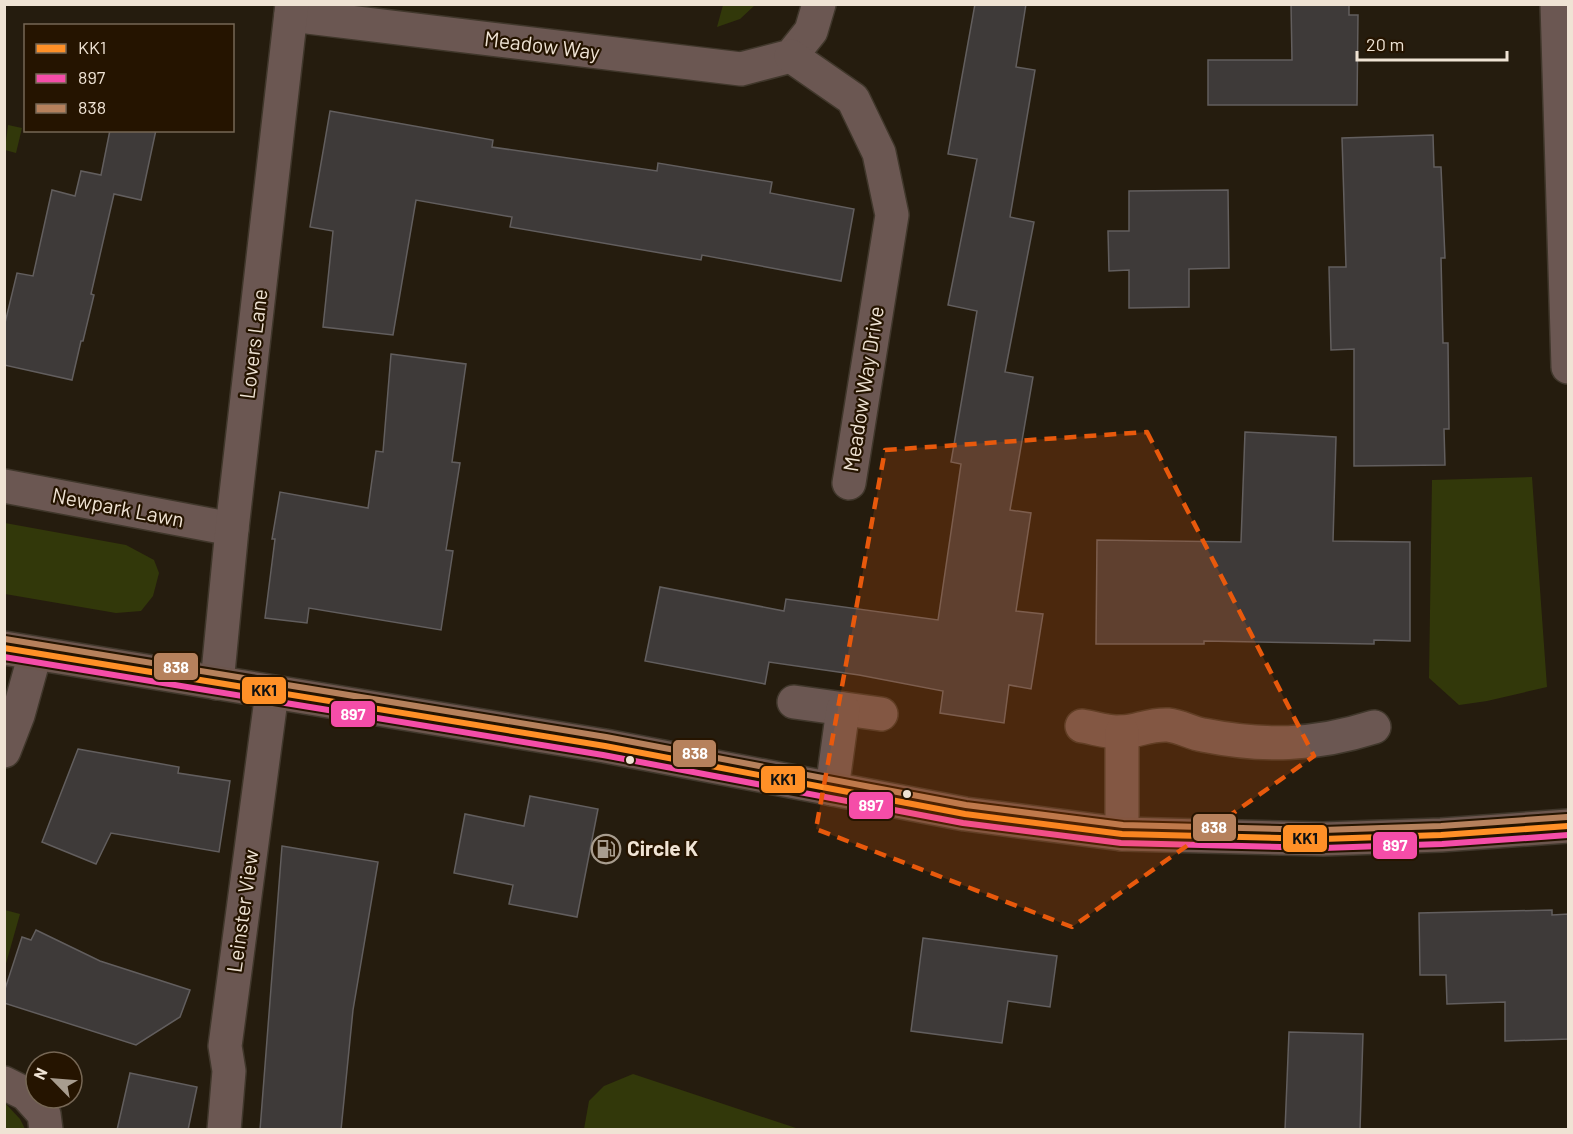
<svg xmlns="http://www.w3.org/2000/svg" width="1573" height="1134" font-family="Barlow,sans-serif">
	<rect width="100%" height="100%" fill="#251c0e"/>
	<g fill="#32380a">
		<path d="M723,5v-1l32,1 -15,14 -23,8z"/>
		<path d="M8,125l14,3 -6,25 -11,-3z"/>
		<path d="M1532,477l15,210 -60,14 -28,4 -30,-27 3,-198z"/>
		<path d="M5,523l121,22 28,15 5,13 -6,23 -12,15 -25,2 -111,-19z"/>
		<path d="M5,910l15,4 -15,53 -1,-57z"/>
		<path d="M633,1074l166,55h-215l5,-28 15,-15z"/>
		<path d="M5,1103l15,16 5,10h-20z"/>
	</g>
	<g fill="#3e3a39" stroke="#625e5e" stroke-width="1.5">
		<path d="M975,4h51l-10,63 19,3 -25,147 24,5 -29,150 28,5 -23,133 21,3 -15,98 27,3 -12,75 -22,-4 -5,38 -64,-10 3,-22 -84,-16 -90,-13 -4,22 -120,-23 15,-74 124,24 2,-12 152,21 23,-156 -10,-2 26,-151 -29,-6 29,-146 -29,-5z"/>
		<path d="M1291,4h58v11h9l-1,90h-149v-45h84z"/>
		<path d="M330,111l163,29 -1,7 165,24 1,-8 114,19 -2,11 84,16 -13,72 -139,-26 -1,5 -191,-33 2,-10 -96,-17 -23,135 -70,-8 10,-96 -23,-4z"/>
		<path d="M110,130h46l-15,70 -27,-6 -23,100 3,1 -11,46h-2l-9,39 -68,-15v-38l13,-54 16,3 19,-86 23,6 6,-25 20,4z"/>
		<path d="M1433,135l1,32h7l4,91h-4l2,85h5l1,86h-5l1,36 -91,1v-117l-23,1 -2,-83h17l-4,-129z"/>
		<path d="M1228,190l1,78 -40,1v38l-60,1v-38l-20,1 -1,-40h21v-40z"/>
		<path d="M391,354l75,10 -14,98 8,1 -14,87 7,1 -12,79 -132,-22 -2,15 -42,-5 10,-79h-3l8,-47 88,16 8,-57 7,1z"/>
		<path d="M1245,432l91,5 -3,104 77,1v99l-36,-1v4l-170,-3v3h-108l1,-104 144,2z"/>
		<path d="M78,749l101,18 -1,6 52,8 -11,71 -108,-19 -15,31 -54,-22z"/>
		<path d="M530,796l68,13 -21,108 -68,-13 4,-19 -59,-12 11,-59 59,12z"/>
		<path d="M282,846l96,16 -25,148 -12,120h-81z"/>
		<path d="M1552,910v5l17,-1v125l-64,2v-39l-58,2 -1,-29h-26l-1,-62z"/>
		<path d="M36,930l64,31 90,29 -10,27 -44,28 -132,-42v-11l18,-55 9,3z"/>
		<path d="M923,938l134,18 -7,51 -42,-6 -6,42 -91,-12z"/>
		<path d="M1289,1032l74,2 -3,96h-75z"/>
		<path d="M130,1073l67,14 -9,43h-71z"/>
	</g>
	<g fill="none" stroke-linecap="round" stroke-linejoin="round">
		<g stroke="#40372b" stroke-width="36">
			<g id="minor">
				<path d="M1557,4l11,363"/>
				<path d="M291,15l450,54 50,-13 20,-25 8,-27"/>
				<path d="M791,56l62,43 26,54 13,62 -43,268"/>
				<path d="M4,486l228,43"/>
				<path d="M217,683l15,-154 60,-525"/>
				<path d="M794,702l87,12"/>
				<path d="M1082,726c13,2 28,7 41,6 15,-1 27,-8 45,-7 12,1 23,8 35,10 61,12 111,11 171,-8"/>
				<path d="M4,751l14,-36 17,-61"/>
				<path d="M832,789l11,-80"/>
				<path d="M1122,834v-102"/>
				<path d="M4,1083l22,11 18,20 2,16"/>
				<path d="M224,1130l5,-59 -4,-25 47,-354"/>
			</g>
		</g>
		<g stroke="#40372b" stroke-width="36">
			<path id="major" d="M4,648l601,98 360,68 157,20 201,5 118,-4 127,-9"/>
		</g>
		<use href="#minor" stroke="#6b5752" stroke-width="33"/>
		<use href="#major" stroke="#6c564e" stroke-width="33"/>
		<g stroke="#251400" stroke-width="10">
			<path id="bus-1" d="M4,648l601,98 360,68 157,20 201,5 118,-4 127,-9"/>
		</g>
		<g stroke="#251400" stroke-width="10">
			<path id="bus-2" d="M4,657l599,98 360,68 158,20 202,5 119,-4 126,-9"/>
		</g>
		<g stroke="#251400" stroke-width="10">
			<path id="bus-3" d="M5,639l601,98 360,68 157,20 200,5 118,-4 126,-9"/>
		</g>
		<use href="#bus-1" stroke="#ff9027" stroke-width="6"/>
		<use href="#bus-2" stroke="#f54da8" stroke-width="6"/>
		<use href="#bus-3" stroke="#b6815c" stroke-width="6"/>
	</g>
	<path fill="#e8590c" fill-opacity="0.2" stroke="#e8590c" stroke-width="4.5" stroke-dasharray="12 8" stroke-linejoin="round" d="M1147,432l167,324 -242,171 -256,-98 69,-379z"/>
	<defs>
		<g id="fuel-ring" transform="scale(1.5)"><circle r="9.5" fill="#251400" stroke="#a89d8f" stroke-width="1.5"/><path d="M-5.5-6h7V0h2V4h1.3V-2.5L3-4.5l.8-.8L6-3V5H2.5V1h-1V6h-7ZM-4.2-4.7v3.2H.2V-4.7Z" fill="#a89d8f"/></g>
	</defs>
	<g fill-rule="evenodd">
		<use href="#fuel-ring" x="606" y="849"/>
	</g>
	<g fill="#efe3d4" stroke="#251400" stroke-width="2">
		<circle cx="630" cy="760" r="5"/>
		<circle cx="907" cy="794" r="5"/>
	</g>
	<g text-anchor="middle" stroke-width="4.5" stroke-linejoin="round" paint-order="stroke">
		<g font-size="21" fill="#efe3d4" stroke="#251400">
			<text transform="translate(542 46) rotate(7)" y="7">Meadow Way</text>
			<text transform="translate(254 344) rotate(-83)" y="7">Lovers Lane</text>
			<text transform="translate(864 389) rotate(-81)" y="7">Meadow Way Drive</text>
			<text transform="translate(118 508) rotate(11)" y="7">Newpark Lawn</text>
			<text transform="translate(243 911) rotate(-82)" y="7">Leinster View</text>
		</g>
		<g font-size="21" font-weight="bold" fill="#efe3d4" stroke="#251400" text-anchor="start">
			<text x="627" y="856">Circle K</text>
		</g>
	</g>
	<g stroke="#251400" stroke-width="2">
		<rect x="153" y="652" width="46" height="29" rx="6" fill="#b6815c"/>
		<rect x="241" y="676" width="46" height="29" rx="6" fill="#ff9027"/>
		<rect x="330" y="700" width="46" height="28" rx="6" fill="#f54da8"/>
		<rect x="672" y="739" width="45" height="29" rx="6" fill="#b6815c"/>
		<rect x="760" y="765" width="46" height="29" rx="6" fill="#ff9027"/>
		<rect x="848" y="791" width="46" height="29" rx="6" fill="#f54da8"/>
		<rect x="1192" y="813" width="45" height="29" rx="6" fill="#b6815c"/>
		<rect x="1282" y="824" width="46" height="29" rx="6" fill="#ff9027"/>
		<rect x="1372" y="831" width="46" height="29" rx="6" fill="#f54da8"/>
	</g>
	<g font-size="16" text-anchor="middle" font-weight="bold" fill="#fff">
		<text x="176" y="673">838</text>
		<text x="353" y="720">897</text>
		<text x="695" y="759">838</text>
		<text x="871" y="811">897</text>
		<text x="1214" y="833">838</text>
		<text x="1395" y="851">897</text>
	</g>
	<g font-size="16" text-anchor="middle" font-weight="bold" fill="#111">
		<text x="264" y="696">KK1</text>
		<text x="783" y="785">KK1</text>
		<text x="1305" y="844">KK1</text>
	</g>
	<rect width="1573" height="1134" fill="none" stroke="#efe3d4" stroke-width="12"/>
	<rect x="24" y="24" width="210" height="108" fill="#251400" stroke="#766755" stroke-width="1.5"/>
	<rect x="36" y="44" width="30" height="9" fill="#ff9027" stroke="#766755" stroke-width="1.5"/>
	<text x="78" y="54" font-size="18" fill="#efe3d4">KK1</text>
	<rect x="36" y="74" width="30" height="9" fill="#f54da8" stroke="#766755" stroke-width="1.5"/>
	<text x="78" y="84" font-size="18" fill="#efe3d4">897</text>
	<rect x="36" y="104" width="30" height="9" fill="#b6815c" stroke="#766755" stroke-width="1.5"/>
	<text x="78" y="114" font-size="18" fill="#efe3d4">838</text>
	<g transform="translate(54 1080) rotate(295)"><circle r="28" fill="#251400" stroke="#766755" stroke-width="1.5"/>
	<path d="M0-4.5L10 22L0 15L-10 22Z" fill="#a89d8f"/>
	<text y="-9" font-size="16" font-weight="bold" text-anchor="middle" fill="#efe3d4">N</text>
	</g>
	<path d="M1357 51v9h150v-9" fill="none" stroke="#efe3d4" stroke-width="3"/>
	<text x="1366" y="51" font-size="18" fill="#efe3d4" stroke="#251400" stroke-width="4.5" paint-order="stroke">20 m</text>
</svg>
